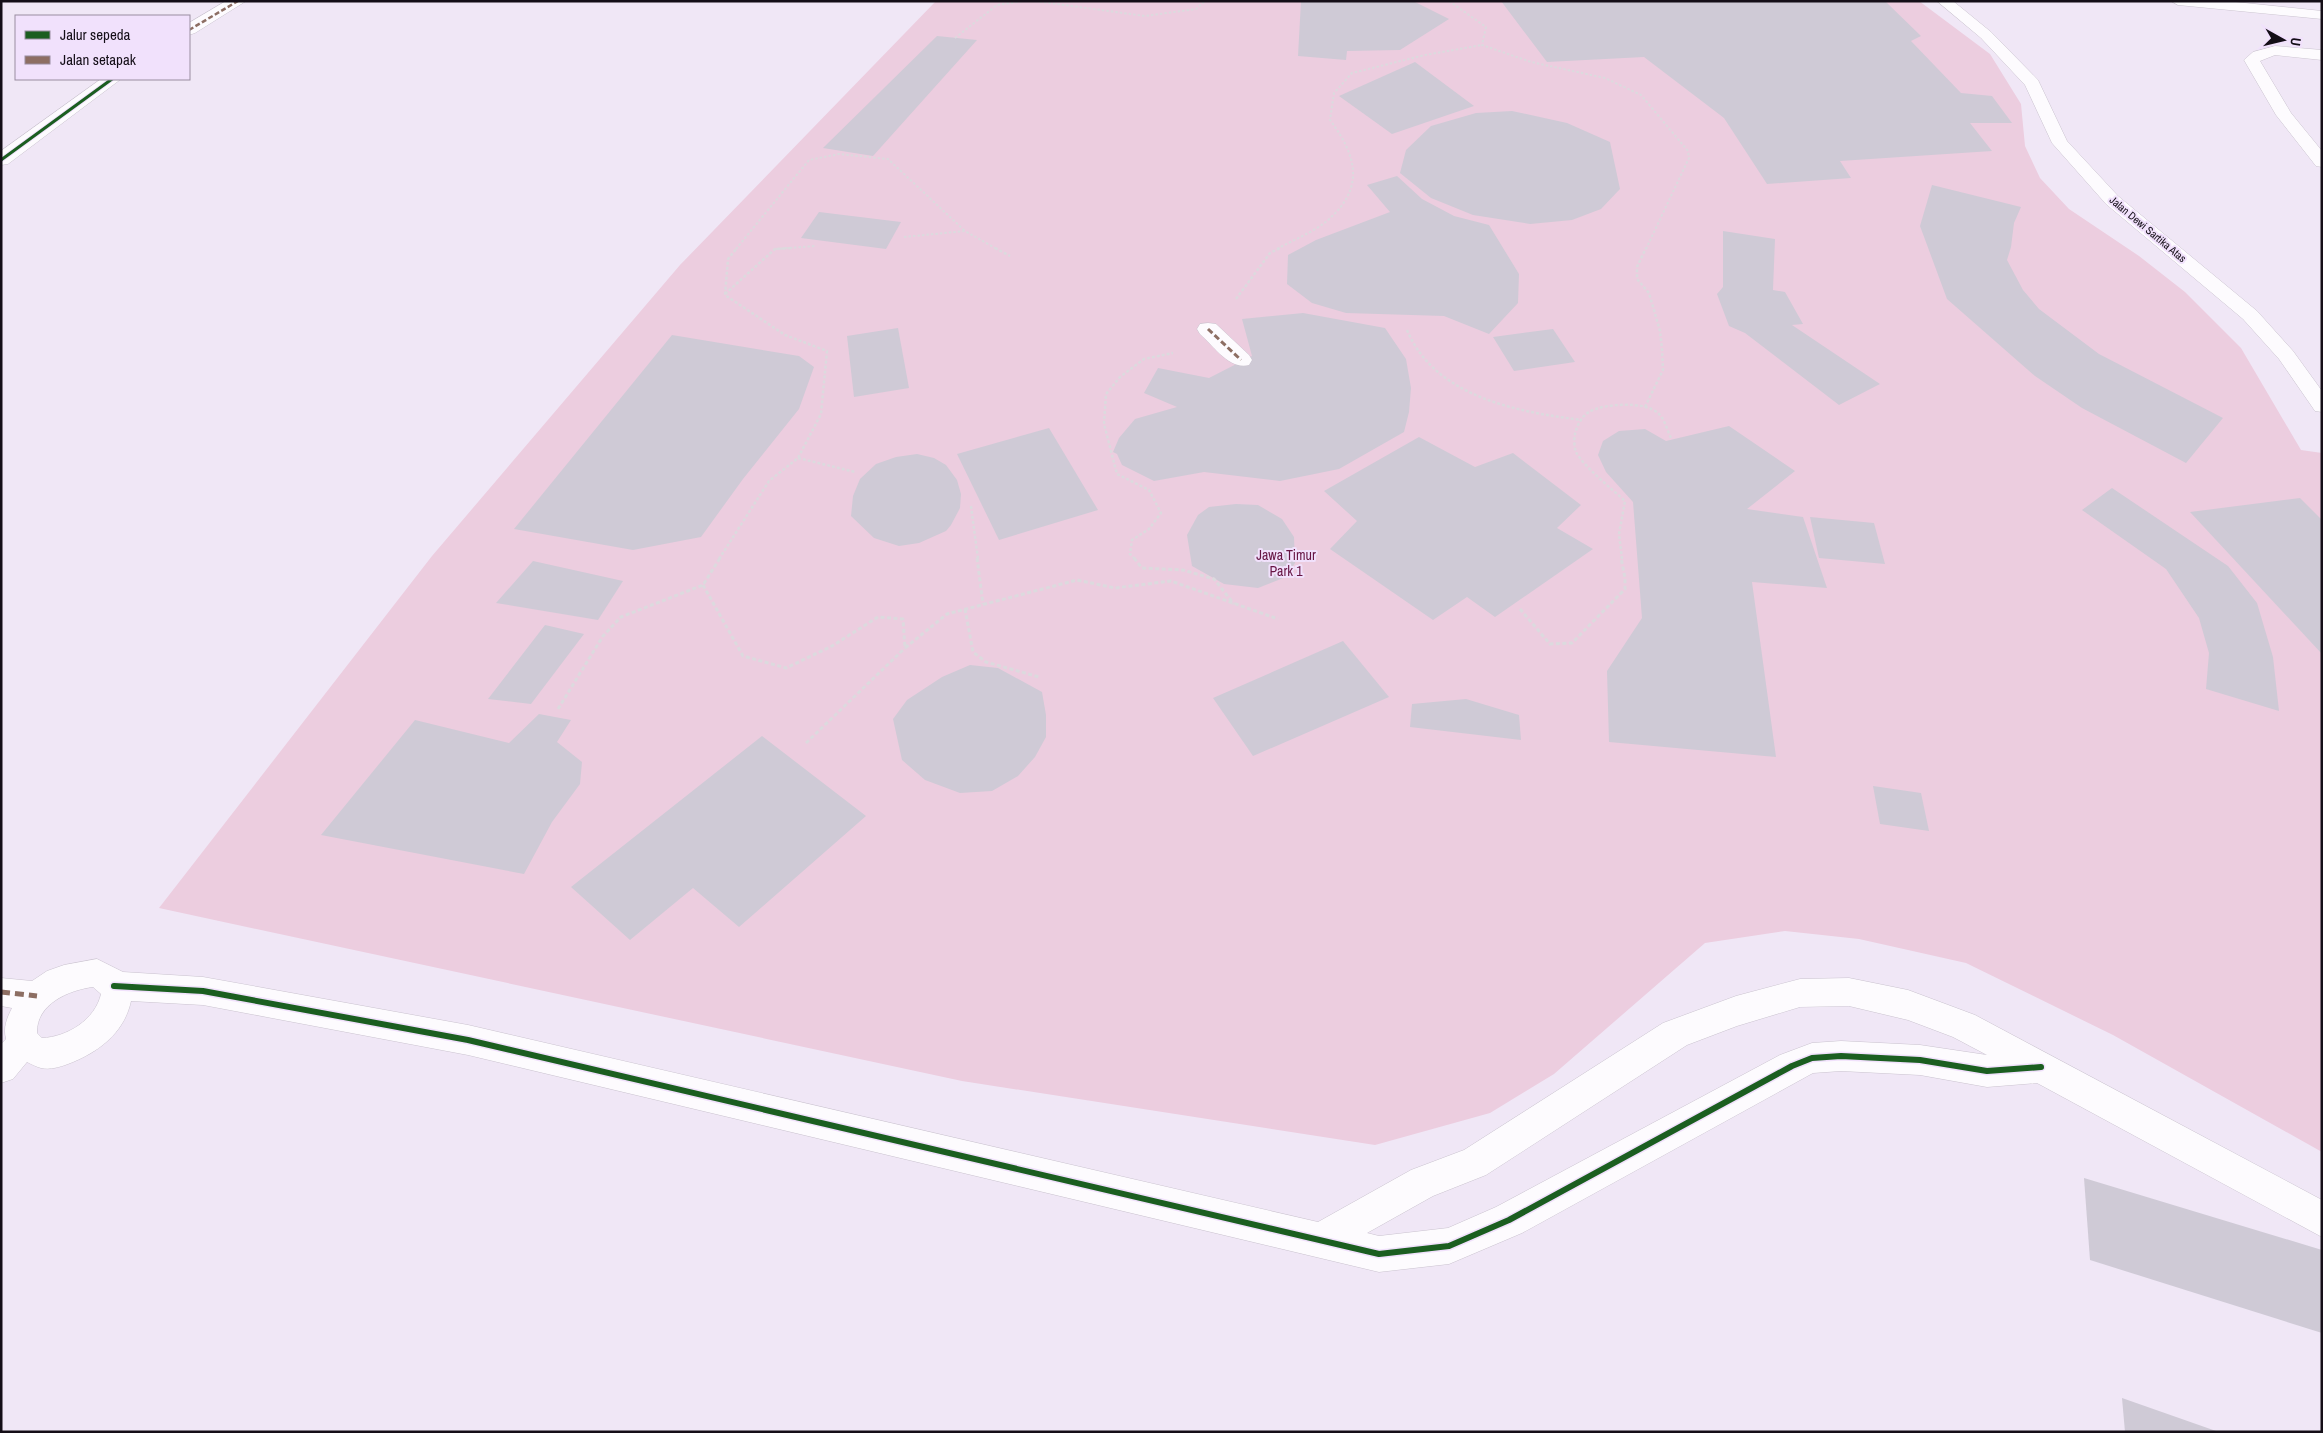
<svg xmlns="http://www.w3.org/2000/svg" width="2323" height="1433" font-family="'Archivo Narrow',sans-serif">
	<rect width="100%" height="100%" fill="#f0e7f6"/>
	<path fill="#eccddf" d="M936,1h983l71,53 31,50 4,42 15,32 29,31 70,47 46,36 56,56 60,102 21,3v699l-209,-117 -147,-72 -107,-24 -74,-8 -80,12 -151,131 -64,39 -115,32 -413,-64 -803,-173 273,-352 248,-291z"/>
	<g fill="#cfcad6">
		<path d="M1301,1h112l36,18 -49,31 -53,1 -1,9 -48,-4z"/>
		<path d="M1501,1h384l36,35 -10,5 50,52 31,3 20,27h-42l22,28 -152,10 11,17 -84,6 -43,-66 -80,-61 -97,5z"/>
		<path d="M937,36l40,4 -104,116 -50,-8z"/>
		<path d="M1415,62l59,44 -82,28 -53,-38z"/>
		<path d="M1512,111l55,12 43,19 10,47 -19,20 -29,11 -42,4 -57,-9 -42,-17 -31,-25 6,-23 25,-24 45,-13z"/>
		<path d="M1397,176l25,23 17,9 15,8 35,9 30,49 -1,29 -29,31 -45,-18 -98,-3 -34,-10 -25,-19 1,-29 28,-15 74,-28 -23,-27z"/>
		<path d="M1932,185l89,22 -7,16 -3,24 -4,13 16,30 16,19 60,45 124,64 -37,45 -104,-55 -47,-32 -88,-77 -27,-73z"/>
		<path d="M819,212l82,10 -15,27 -85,-11z"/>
		<path d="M1723,231l52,8 -2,51 12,2 18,32 -11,1 88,59 -41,21 -94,-72 -16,-7 -12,-32 6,-7z"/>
		<path d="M1303,313l82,15 21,31 5,29 -2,24 -5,20 -65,37 -59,12 -76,-9 -50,9 -32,-16 -5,-11 -4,-2 6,-14 16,-19 42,-12 -33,-14 14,-25 51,10 43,-22 -10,-37z"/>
		<path d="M898,328l11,60 -55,9 -7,-61z"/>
		<path d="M1553,329l22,33 -61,9 -21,-34z"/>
		<path d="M672,335l127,21 15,11 -15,42 -56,70 -42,58 -68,13 -119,-21z"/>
		<path d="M1729,426l66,45 -48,38 56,8 24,71 -75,-6 24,175 -167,-15 -2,-71 35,-53 -9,-116 -27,-30 -8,-17 5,-14 16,-10 26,-2 21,12z"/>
		<path d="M1049,428l49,82 -99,30 -42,-86z"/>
		<path d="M1419,437l56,30 38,-14 68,52 -24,23 36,21 -98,68 -28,-20 -34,23 -103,-71 27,-28 -33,-30z"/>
		<path d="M917,454l17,4 12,7 11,15 4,14 -1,14 -9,17 -5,6 -27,12 -20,3 -25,-8 -23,-22 2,-20 7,-17 16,-15 20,-7z"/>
		<path d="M2112,488l116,78 29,37 16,54 6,54 -73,-22 3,-36 -10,-35 -33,-49 -84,-59z"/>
		<path d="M2300,498l22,22v134l-132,-142z"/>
		<path d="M1236,504l22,1 24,14 12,18 1,26 -9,14 -28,11 -34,-4 -32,-18 -5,-31 11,-20 11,-8z"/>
		<path d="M1810,517l64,6 11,41 -66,-6z"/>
		<path d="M533,561l90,20 -25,39 -102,-17z"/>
		<path d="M545,625l39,9 -53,70 -43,-5z"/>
		<path d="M1343,641l46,56 -136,59 -40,-58z"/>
		<path d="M970,665l28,3 44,24 4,23v22l-11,20 -17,19 -26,15 -32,2 -35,-13 -23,-20 -9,-41 14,-19 35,-23z"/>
		<path d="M1466,699l53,16 2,25 -111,-13 2,-23z"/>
		<path d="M539,714l32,6 -14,22 25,20 -2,22 -28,38 -28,52 -203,-39 94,-115 94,23z"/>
		<path d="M762,736l104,80 -127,111 -46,-39 -63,52 -59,-53z"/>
		<path d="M1873,786l48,7 8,38 -49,-7z"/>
		<path d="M2084,1178l238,72v83l-232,-73z"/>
		<path d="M2122,1398l94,33v1h-91z"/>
	</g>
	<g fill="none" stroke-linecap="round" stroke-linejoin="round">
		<g stroke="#cac3cf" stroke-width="1">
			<g id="lane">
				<path d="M1937,1h16l38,31 47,48 29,61 51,55 139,115 36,40 29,40v21l-7,-1 -36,-52 -36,-40 -137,-115 -54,-61 -27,-58 -44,-47z"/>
				<path d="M2171,1h55l96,10v8l-144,-14z"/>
				<path d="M2275,46l47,4v10l-47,-5 -15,6 31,52 31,38v16l-6,-1 -40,-51 -32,-55 9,-8z"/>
			</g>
		</g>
		<g stroke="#cac3cf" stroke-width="1">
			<g id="street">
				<path d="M226,1h20l-51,32 -6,2v-12z"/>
				<path d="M101,79h20l-113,85 -7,1v-14z"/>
				<path d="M1208,323l8,1 33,31 3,5 -3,5c-20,5 -35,-19 -49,-31l-3,-5 3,-5z"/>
				<path d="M97,959l26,13 80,5 265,48 850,197 93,-52 53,-20 199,-127 73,-27 64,-17 49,-1 59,12 67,25 347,185v37l-285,-154 -50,4 -67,-12 -79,-4 -28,2 -291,160 -73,31 -70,8 -911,-217 -265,-50 -72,-4c-7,33 -34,52 -63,63 -8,3 -18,6 -27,4 -4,-1 -10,-4 -14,-6l-14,17 -12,4v-39l5,-5c-3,-12 1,-21 6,-31l-11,-2v-28l31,3 15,-10 17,-6zM93,987l8,7c-6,26 -34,43 -59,44l-5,-5c-1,-29 32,-43 56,-46zM1849,1006l59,14 45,17 34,18 -67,-10 -79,-4 -29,2 -32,12 -284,152 -48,21 -69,8 -12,-3 66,-37 53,-21 201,-130 50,-19 63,-19z"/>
			</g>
		</g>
		<g stroke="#dcdade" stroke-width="2" stroke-dasharray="2.5 2" stroke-linecap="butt">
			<path d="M1035,1l110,15 51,-7 9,-8"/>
			<path d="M1449,1l37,26 -4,18 49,17 74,16 36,17 47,56 1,7 -43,91"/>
			<path d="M955,38l42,-33 26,-4"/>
			<path d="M904,237l61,-6 32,18"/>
			<path d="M736,249l73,-89 30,-6 49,5 77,72"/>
			<path d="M776,249l39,-3"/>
			<path d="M1277,249c16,-9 37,-17 51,-29 37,-32 29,-64 2,-100l4,-27 18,-20 73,-18 57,-10"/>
		</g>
		<g stroke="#dcdade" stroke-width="2.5" stroke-dasharray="3 2" stroke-linecap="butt">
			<path d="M995,248l15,8"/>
			<path d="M725,294l50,-45 18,-1"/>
			<path d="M1236,299l34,-46 10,-5"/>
			<path d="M1407,330c28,67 110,82 175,90"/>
			<path d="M1645,407l18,-37 -1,-21 -2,-18 -11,-38 -12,-14v-12l9,-19"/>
			<path d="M798,458l57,14"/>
			<path d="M971,506l7,53"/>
			<path d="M719,559l50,-78 29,-23 23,-44 6,-63 -42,-16 -60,-40 3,-36 9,-11"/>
			<path d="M1135,559l-5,-5 2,-14 17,-11 12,-16 -12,-23 -32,-16 -13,-50 2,-30 14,-17 24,-18 29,-6"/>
			<path d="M1622,559l-3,-25 6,-33c-12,-11 -42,-35 -49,-49 -2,-5 -2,-13 -1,-18 2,-9 7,-18 14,-22 15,-9 58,-11 70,2 6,6 8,16 12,24"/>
		</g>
		<g stroke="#dcdade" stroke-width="3" stroke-dasharray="4 2.5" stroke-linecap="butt">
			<path d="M977,558l6,46"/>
			<path d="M1134,558l8,10 41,2 31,9 20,25"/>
			<path d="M703,585l40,71 43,12 46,-22 46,-29 25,2 2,29 42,-34 130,-34 38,8 56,-7 107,38"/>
			<path d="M965,609l8,43 13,10 53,15"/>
			<path d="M1520,609l30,35 22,-1 53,-54v-11l-4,-20"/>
			<path d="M558,709l45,-73 18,-19 82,-32 17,-27"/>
			<path d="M806,743l99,-95"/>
		</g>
		<use href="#lane" fill="#fdfbfe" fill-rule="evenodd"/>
		<use href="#street" fill="#fdfbfe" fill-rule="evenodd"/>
		<path stroke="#8d6e63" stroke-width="2.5" stroke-dasharray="5 2.5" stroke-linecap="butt" d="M189,30l49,-29"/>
		<path stroke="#8d6e63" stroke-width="3" stroke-dasharray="6 3" stroke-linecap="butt" d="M1208,329l33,31"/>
		<path stroke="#8d6e63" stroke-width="5" stroke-dasharray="9 5" stroke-linecap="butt" d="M1,992l36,4"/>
		<g stroke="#f1e1fc" stroke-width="5">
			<path id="cycleway-far1" d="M1,160l111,-81"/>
		</g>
		<g stroke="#f1e1fc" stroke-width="9">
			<path id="cycleway" d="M114,986l89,5 265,49 911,214 70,-8 60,-26 283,-154 20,-8 29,-2 79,4 67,11 54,-4"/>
		</g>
		<use href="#cycleway-far1" stroke="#1b5e20" stroke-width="3"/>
		<use href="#cycleway" stroke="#1b5e20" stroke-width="6"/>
	</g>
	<g text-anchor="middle" stroke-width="4" stroke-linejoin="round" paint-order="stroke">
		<g font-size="11" fill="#140e17" stroke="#f1e1fc">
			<text transform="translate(2148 229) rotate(40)" y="4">Jalan Dewi Sartika Atas</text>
		</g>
		<g font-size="14" fill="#661443" stroke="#f1e1fc">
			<text x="1286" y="560">Jawa Timur<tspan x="1286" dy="16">Park 1</tspan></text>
		</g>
	</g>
	<rect width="2323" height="1433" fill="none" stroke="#140e17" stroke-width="5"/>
	<rect x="15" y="15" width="175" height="65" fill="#f1e1fc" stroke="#998da0"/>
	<rect x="25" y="31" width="25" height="8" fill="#1b5e20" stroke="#998da0"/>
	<text x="60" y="40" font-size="15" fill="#140e17">Jalur sepeda</text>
	<rect x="25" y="56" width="25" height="8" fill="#8d6e63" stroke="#998da0"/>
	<text x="60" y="65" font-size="15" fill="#140e17">Jalan setapak</text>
	<g transform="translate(2283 40) rotate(98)" stroke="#f1e1fc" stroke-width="4" paint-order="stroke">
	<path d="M0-4L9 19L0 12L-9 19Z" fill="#140e17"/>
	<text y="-8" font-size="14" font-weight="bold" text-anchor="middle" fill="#140e17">U</text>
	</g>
</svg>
